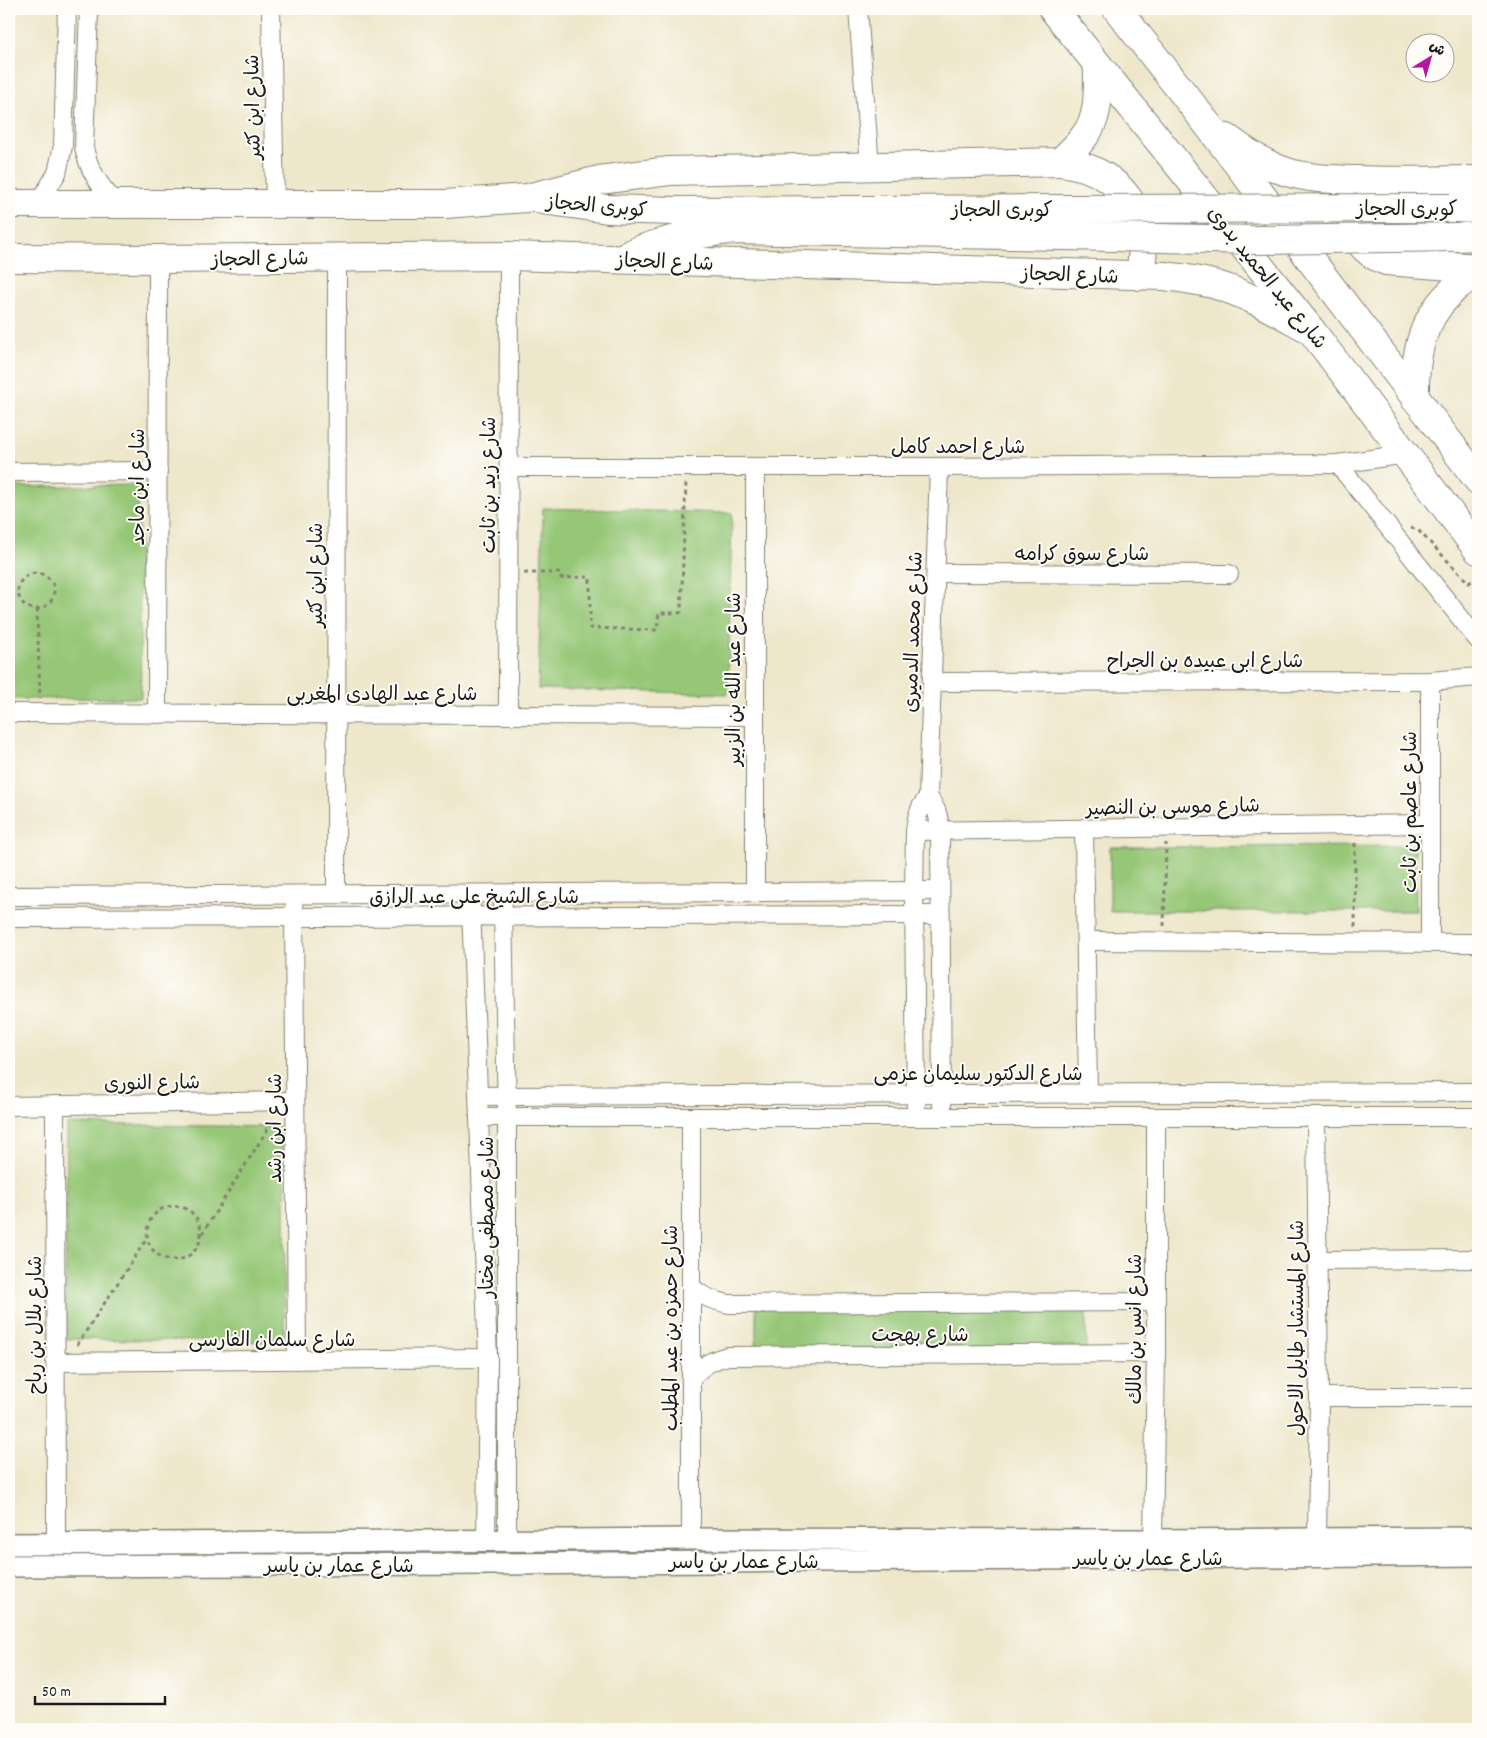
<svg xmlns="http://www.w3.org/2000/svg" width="1487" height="1738" font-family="Dekko,'Playpen Sans Arabic',sans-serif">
	<rect width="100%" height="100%" fill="#fdfcf7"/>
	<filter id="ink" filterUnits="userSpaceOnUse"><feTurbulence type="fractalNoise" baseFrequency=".02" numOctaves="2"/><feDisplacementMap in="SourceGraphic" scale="10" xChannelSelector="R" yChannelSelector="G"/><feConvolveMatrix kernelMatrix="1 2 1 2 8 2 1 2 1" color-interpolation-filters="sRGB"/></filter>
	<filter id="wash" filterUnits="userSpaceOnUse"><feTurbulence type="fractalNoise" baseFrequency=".0096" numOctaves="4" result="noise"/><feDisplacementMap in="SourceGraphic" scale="20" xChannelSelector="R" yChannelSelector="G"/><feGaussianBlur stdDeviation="1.12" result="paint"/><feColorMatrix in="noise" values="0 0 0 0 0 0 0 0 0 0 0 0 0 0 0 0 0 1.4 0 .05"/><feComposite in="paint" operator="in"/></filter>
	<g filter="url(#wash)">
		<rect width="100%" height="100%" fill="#eee7cb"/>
		<g fill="#96c777" stroke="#59724a">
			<path d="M138,485l3,213 -132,1v-212z"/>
			<path d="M543,508l189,5 -4,181 -190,-5z"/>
			<path d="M1415,846l1,65h-306v-64z"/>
			<path d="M67,1124l219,3 -2,215 -219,-3z"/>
			<path d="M756,1307l330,4v40l-330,-4z"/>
		</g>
	</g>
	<g filter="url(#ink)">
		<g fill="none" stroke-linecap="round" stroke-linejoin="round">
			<g stroke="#858274" stroke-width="20">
				<g id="minor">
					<path d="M89,9l-5,138c4,23 16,40 32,56"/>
					<path d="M271,9l4,195"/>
					<path d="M858,9l12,158"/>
					<path d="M38,204l19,-31 6,-27 4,-137"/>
					<path d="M1338,464l140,176"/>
					<path d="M510,467h429l399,-3 68,-10"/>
					<path d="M755,467v425"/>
					<path d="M9,472l149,-1"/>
					<path d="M936,573l293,1"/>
					<path d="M932,682l498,-1 48,-4"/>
					<path d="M9,713l746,3"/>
					<path d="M157,714l1,-455"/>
					<path d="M508,715l1,-459"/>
					<path d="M928,797c9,11 11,20 12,33l2,276"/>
					<path d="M1084,828l4,266"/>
					<path d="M915,831l515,-7"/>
					<path d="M336,894l1,-637"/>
					<path d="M9,896l931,-5"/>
					<path d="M503,906l4,211v424"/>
					<path d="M471,907l17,451 -2,183"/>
					<path d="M294,908l3,452"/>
					<path d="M9,918l931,-3"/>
					<path d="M1086,941l392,2"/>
					<path d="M1430,943v-262"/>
					<path d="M478,1096l1000,-4"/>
					<path d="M55,1105l1,439"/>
					<path d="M9,1106l286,-5"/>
					<path d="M916,1107l-2,-216 1,-60 2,-13 4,-11 7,-10 11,-330"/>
					<path d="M479,1117h999"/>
					<path d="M1316,1117l3,280 -2,142"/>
					<path d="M1317,1260l161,-1"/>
					<path d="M691,1287c12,10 23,14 38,17l427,-2"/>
					<path d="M55,1362l433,-4"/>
					<path d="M691,1378c12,-13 21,-18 37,-22l428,-3"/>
					<path d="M1319,1397h159"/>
					<path d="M691,1539v-422"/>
					<path d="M1153,1540l3,-187v-236"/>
				</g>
			</g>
			<g stroke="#858274" stroke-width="24">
				<g id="tertiary">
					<path d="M9,1544l682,-5 462,1 325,-2"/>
					<path d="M9,1566l485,-2 984,-9"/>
				</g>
			</g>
			<g stroke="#858274" stroke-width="30">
				<g id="primary">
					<path d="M1053,9l258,321 167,220"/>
					<path d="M1117,9l91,116 270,355"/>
					<path d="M1227,138c19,14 38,27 60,34 22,7 46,7 68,8 41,2 82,0 123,0"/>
					<path d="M1060,162c62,7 94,53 79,114"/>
					<path d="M1363,188c-23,28 -9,62 23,73l92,7"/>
					<path d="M542,200l66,9 65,2 389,-2"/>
					<path d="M9,204h436l82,-6 72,-18 70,-9 391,-9c38,-35 38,-45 38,-96"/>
					<path d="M1450,208h28"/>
					<path d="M1455,237l23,-1"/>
					<path d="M630,254c32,-14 65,-20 99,-24l336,6"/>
					<path d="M9,258l149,1 351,-3 655,20c17,2 33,4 49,8 35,10 66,29 98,46"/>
					<path d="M1415,399c-1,-40 5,-77 35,-106 8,-9 17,-15 28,-19"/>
				</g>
			</g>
			<g stroke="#858274" stroke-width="3" stroke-dasharray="4 4" stroke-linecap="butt">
				<path d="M1411,528l7,2 51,53 9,-7"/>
				<path d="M524,573h36l1,5 29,-1v51l67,2 2,-17h20l2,-1 5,-130"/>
				<circle cx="36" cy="591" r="18"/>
				<path d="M37,609l3,89"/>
				<path d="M1164,926l2,-83"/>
				<path d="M1355,927v-86"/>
				<circle cx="174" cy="1233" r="27"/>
				<path d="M202,1234l72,-115"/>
				<path d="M77,1345l69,-105"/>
			</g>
			<use href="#minor" stroke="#fff" stroke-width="18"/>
			<use href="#tertiary" stroke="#fff" stroke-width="21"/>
			<use href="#primary" stroke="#fff" stroke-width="28"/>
			<g stroke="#858274" stroke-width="30" stroke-linecap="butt">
				<g id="primary-bridge">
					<path d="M1062,209l388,-1"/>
					<path d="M1065,236l191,4 199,-3"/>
				</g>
			</g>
			<use href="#primary-bridge" stroke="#fff" stroke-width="28"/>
		</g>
	</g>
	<g text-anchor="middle" stroke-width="4" stroke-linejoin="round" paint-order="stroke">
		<g font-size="20" fill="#1c1c1c" stroke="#fdfcf7">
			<text transform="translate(252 107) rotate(-91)" y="7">شارع ابن كثير</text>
			<text transform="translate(597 205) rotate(5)" y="7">كوبرى الحجاز</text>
			<text x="1407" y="215">كوبرى الحجاز</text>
			<text x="1002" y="216">كوبرى الحجاز</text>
			<text transform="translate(260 258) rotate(-1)" y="7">شارع الحجاز</text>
			<text transform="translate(665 261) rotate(2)" y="7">شارع الحجاز</text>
			<text transform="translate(1070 274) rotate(2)" y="7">شارع الحجاز</text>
			<text transform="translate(1268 277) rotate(51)" y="7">شارع عبد الحميد بدوى</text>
			<text x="958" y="453">شارع احمد كامل</text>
			<text transform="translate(488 485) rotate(-90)" y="7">شارع زيد بن ثابت</text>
			<text transform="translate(137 487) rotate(-90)" y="7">شارع ابن ماجد</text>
			<text x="1082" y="560">شارع سوق كرامه</text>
			<text transform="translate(315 575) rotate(-90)" y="7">شارع ابن كثير</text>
			<text transform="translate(912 632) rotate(-88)" y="7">شارع محمد الدميرى</text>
			<text x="1205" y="667">شارع ابى عبيده بن الجراح</text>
			<text transform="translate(733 679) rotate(-90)" y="7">شارع عبد الله بن الزبير</text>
			<text x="382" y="700">شارع عبد الهادى المغربى</text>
			<text transform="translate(1173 806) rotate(-1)" y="7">شارع موسى بن النصير</text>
			<text transform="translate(1409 812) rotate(-90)" y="7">شارع عاصم بن ثابت</text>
			<text x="474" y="903">شارع الشيخ على عبد الرازق</text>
			<text x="978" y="1080">شارع الدكتور سليمان عزمى</text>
			<text transform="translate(152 1082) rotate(-1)" y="7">شارع النورى</text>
			<text transform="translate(274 1128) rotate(-90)" y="7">شارع ابن رشد</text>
			<text transform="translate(486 1217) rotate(-90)" y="7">شارع مصطفى مختار</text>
			<text transform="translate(34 1325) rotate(-90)" y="7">شارع بلال بن رباح</text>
			<text transform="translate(670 1328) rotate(-90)" y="7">شارع حمزه بن عبد المطلب</text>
			<text transform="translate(1296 1328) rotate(-90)" y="7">شارع المستشار طايل الاحول</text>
			<text transform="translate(1134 1329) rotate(-90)" y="7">شارع انس بن مالك</text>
			<text x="920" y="1341">شارع بهجت</text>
			<text x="272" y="1346">شارع سلمان الفارسى</text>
			<text x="1148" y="1565">شارع عمار بن ياسر</text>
			<text x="744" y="1568">شارع عمار بن ياسر</text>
			<text x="339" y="1572">شارع عمار بن ياسر</text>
		</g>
	</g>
	<rect width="1487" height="1738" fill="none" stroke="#fdfcf7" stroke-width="30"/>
	<g transform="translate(1430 58) rotate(37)"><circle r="24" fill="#fdfcf7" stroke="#a3a29f"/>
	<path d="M0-4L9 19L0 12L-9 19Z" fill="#b5179e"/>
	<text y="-8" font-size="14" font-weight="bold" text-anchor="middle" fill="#1c1c1c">ش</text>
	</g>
	<path d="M35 1696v8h130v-8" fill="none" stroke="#1c1c1c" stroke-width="2.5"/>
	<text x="42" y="1696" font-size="15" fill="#1c1c1c" stroke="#fdfcf7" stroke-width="4" paint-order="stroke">50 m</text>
</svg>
